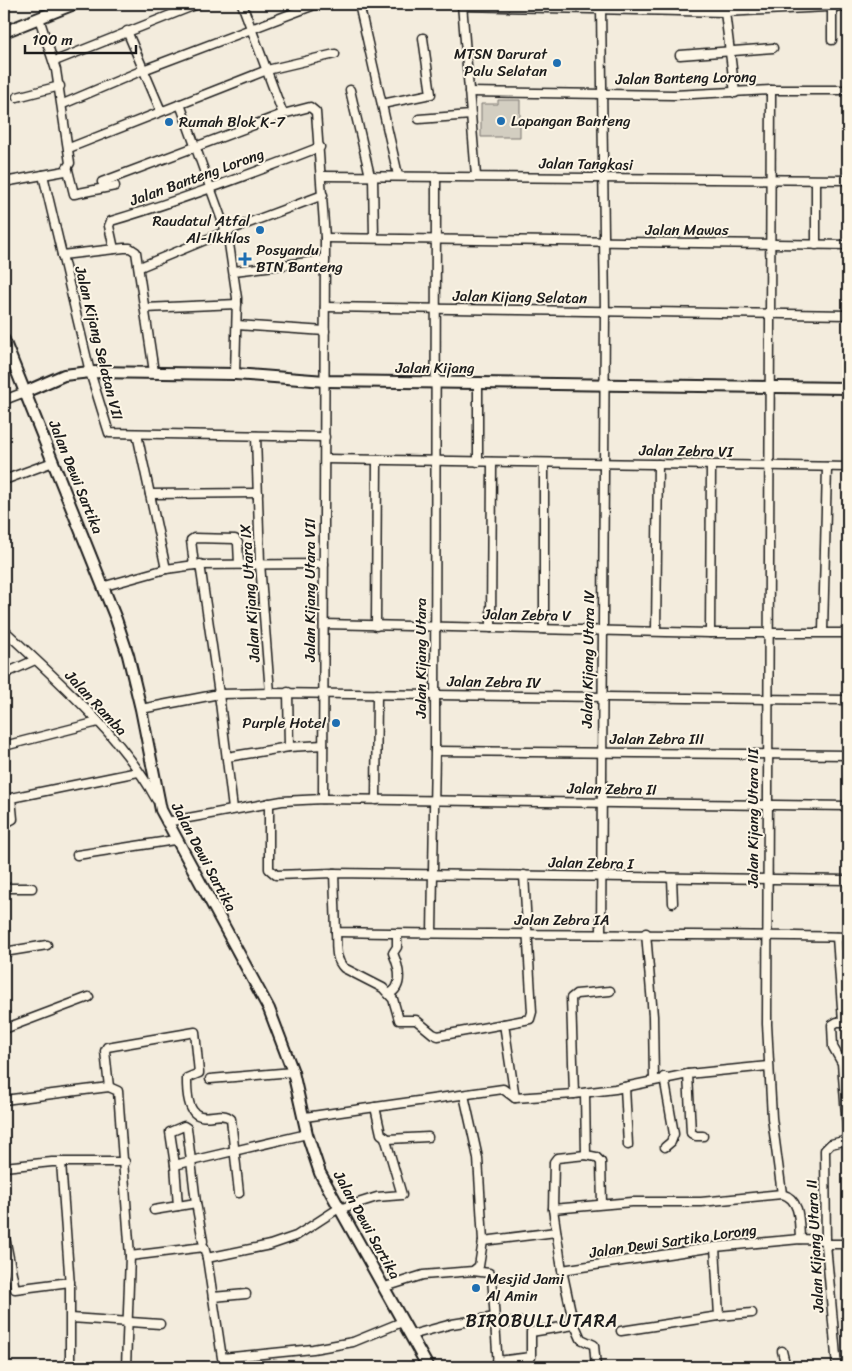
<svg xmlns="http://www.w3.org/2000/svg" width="852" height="1371" font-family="Sriracha,sans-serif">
	<rect width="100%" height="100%" fill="#f3ecdd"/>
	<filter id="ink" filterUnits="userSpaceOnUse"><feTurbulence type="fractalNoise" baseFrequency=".02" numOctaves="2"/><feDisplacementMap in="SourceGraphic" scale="10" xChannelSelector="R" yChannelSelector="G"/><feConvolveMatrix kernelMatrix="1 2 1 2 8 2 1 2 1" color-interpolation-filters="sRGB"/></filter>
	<g filter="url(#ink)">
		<path fill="#d3cec1" stroke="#78756e" d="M498,100h22v37h-39v-33h17z"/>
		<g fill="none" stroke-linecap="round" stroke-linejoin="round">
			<g stroke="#1c1c1c" stroke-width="11">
				<g id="street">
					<path d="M242,4l41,110"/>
					<path d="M359,4l39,171"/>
					<path d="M462,4l14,172"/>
					<path d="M463,6l262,6 123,-6"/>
					<path d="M832,7v33"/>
					<path d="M725,12l10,81"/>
					<path d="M39,18l17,52 14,93 -5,8 -22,4"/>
					<path d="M127,31l34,80"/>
					<path d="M680,55l93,-7"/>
					<path d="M55,61l143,-57"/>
					<path d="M350,90l20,86"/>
					<path d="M771,90l-4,934 5,94 10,76c19,5 17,28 18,45"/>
					<path d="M469,92l205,3 97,-5h77"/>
					<path d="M17,97l43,-11"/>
					<path d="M63,104l80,-34 174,-66"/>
					<path d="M180,104l48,133 9,61 -2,76"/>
					<path d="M382,104l49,-10 -8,-56"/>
					<path d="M419,119l52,-4"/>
					<path d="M69,148l198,-78 68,-16"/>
					<path d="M68,170l6,24 41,-8"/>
					<path d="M322,176l526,4"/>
					<path d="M373,176l1,62"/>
					<path d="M4,182l39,-7 47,197 19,61 216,4"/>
					<path d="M102,182l181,-68 27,-7 6,5 9,126 -2,561"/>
					<path d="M325,238l523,7"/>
					<path d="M816,245v-64"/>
					<path d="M114,249l-5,-23 2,-5c71,-21 140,-47 209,-74"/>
					<path d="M62,255l62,-7h6l6,4 18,120"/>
					<path d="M140,267l87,-36 96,-36"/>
					<path d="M234,271l91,-11"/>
					<path d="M325,307l523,8"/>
					<path d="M145,308l92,-4"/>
					<path d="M237,325l88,6"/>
					<path d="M4,400l21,-8"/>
					<path d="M137,434l29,135"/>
					<path d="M256,436l4,127 10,130"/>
					<path d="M325,459l523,8"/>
					<path d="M478,462v-79"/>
					<path d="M4,480l49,-18"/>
					<path d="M150,494l108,-1"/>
					<path d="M200,564l19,130 14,115"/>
					<path d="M194,565l-3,-25 3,-2 41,1 3,4 1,21"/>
					<path d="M105,586l61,-17 29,-4 129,-1"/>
					<path d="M324,624l386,9h138"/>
					<path d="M376,626l1,-166"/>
					<path d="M491,628l1,-166"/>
					<path d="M544,629v-166"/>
					<path d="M4,630c52,49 118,106 152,169"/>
					<path d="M656,631l2,-167"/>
					<path d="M823,632l4,-165"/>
					<path d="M710,633l1,-168"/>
					<path d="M4,674l31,-14"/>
					<path d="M288,692l1,55"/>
					<path d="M141,709l78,-15 51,-1 578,7"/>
					<path d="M4,746l94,-24"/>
					<path d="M435,751l413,4"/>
					<path d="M227,757l62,-10 34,-2"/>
					<path d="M376,800l1,-106"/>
					<path d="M269,803v66l7,6 58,-2 514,7"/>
					<path d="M166,822l116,-21 41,-2 525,7"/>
					<path d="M4,824l9,-5 -2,-21 127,-26"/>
					<path d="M77,855l98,-15"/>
					<path d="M334,873l2,59c171,4 342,1 512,5"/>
					<path d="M672,878l1,25"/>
					<path d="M4,888h28"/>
					<path d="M336,932c1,14 -2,26 8,36l39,20 10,11 6,21h17l17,14 5,2 66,-12"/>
					<path d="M432,933l3,-182 1,-575"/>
					<path d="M646,933l7,83 1,64"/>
					<path d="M601,934l4,-623 -4,-302"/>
					<path d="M837,937l6,85"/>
					<path d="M848,937v14"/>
					<path d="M4,952l43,-7"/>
					<path d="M389,994c15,-7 10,-27 4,-41l4,-6v-13"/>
					<path d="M4,1029l85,-32"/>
					<path d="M688,1074l3,59 5,3h7"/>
					<path d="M664,1077l10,57 -3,8 -6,5"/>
					<path d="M210,1079l83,-7"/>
					<path d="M109,1087l-4,-36 2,-4 88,-15 4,41 -12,5c-1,62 30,27 44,41l8,74"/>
					<path d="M625,1087l3,58"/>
					<path d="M585,1093l1,62 10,2 5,5 1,42"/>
					<path d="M574,1094l-3,-96 5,-4 34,-3"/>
					<path d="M515,1098l-11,-74 26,-5 2,-7 -8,-137"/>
					<path d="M4,1100l105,-13 9,4 12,165 -4,111"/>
					<path d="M375,1107l6,27 7,5 40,-2"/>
					<path d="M305,1117l198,-28 12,9 59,-4 41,-5 73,-15 80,-8"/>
					<path d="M184,1126l3,2 4,33 -16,4 -5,-33z"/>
					<path d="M848,1140l-6,-77 -9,-16 -1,-22 5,-3h11"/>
					<path d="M586,1155l-29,3 -3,4 -1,47 9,61 153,-23 85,-8 26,1"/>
					<path d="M61,1162l9,124v81"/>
					<path d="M175,1165l3,41"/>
					<path d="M4,1167l48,-5h73"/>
					<path d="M196,1203l7,38"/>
					<path d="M339,1208l-43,28 -26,9 -63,13 15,100 91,-9 40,-7 49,-20"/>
					<path d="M339,1209l38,-12 25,-2 -17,-58"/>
					<path d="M553,1209l79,-7h69l81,-8"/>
					<path d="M154,1210l42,-7 -5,-42 116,-27"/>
					<path d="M4,1232l11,57 55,-7"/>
					<path d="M483,1241l73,-9"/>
					<path d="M826,1244h22"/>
					<path d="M130,1256l74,-9 3,11"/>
					<path d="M562,1270l11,51 8,18 13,6 2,22"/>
					<path d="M473,1271l16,2 3,3 6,91"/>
					<path d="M385,1287l38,-12 50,-4 6,-5 4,-25 -5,-83 -14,-63"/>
					<path d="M213,1297l33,-3"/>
					<path d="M719,1316l33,-3"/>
					<path d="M71,1318l89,6"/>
					<path d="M495,1324l25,-2"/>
					<path d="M621,1331l98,-15 -4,-69"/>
					<path d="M411,1335l41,-11 43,-7"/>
					<path d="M782,1351l4,16"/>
					<path d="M497,1361l34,-4v-25l43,-7"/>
					<path d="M837,1367l-11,-123 -1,-94 6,-6 17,-4"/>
				</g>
			</g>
			<g stroke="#1c1c1c" stroke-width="14">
				<g id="secondary">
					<path d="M4,32l70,-28"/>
					<path d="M4,340l112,279 12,36 13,54 20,101 108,199 24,63 14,62 13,39 108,194"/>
					<path d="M25,392l39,-17 26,-3 145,2 90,7 523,7"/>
				</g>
			</g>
			<use href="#street" stroke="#fcf5e5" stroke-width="8"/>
			<use href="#secondary" stroke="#fcf5e5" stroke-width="10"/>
		</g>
	</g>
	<g fill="#1f6fb2" stroke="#fcf5e5" stroke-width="2">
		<circle cx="557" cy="63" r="5"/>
		<circle cx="501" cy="121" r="5"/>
		<circle cx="169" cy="122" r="5"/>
		<circle cx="260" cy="230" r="5"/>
		<path d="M242.5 251.5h5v5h5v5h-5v5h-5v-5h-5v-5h5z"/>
		<circle cx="336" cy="723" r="5"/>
		<circle cx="476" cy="1288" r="5"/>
	</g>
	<g text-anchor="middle" stroke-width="4" stroke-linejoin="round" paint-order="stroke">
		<g font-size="15" fill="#1c1c1c" stroke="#fcf5e5" text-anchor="start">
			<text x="547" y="59" text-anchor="end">MTSN Darurat<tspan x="547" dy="17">Palu Selatan</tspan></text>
			<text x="511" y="126">Lapangan Banteng</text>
			<text x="179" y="127">Rumah Blok K-7</text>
			<text x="250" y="226" text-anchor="end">Raudatul Atfal<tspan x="250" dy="17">Al-Ilkhlas</tspan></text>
			<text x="256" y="255">Posyandu<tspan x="256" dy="17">BTN Banteng</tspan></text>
			<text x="326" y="728" text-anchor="end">Purple Hotel</text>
			<text x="486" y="1284">Mesjid Jami<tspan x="486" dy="17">Al Amin</tspan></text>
		</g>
		<g font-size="15" fill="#1c1c1c" stroke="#fcf5e5">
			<text transform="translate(686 78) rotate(-1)" y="5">Jalan Banteng Lorong</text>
			<text transform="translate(586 164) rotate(1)" y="5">Jalan Tangkasi</text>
			<text transform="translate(197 177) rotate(-20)" y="5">Jalan Banteng Lorong</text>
			<text x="687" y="235">Jalan Mawas</text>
			<text transform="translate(520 297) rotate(1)" y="5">Jalan Kijang Selatan</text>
			<text transform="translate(99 343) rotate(76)" y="5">Jalan Kijang Selatan VII</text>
			<text x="435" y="373">Jalan Kijang</text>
			<text transform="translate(686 451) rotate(1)" y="5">Jalan Zebra VI</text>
			<text transform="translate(76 477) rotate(68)" y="5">Jalan Dewi Sartika</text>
			<text transform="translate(310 590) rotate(-90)" y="5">Jalan Kijang Utara VII</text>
			<text transform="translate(250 593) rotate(-94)" y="5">Jalan Kijang Utara IX</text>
			<text transform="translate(527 615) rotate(1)" y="5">Jalan Zebra V</text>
			<text transform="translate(421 658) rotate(-90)" y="5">Jalan Kijang Utara</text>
			<text transform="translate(588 659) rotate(-89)" y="5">Jalan Kijang Utara IV</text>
			<text transform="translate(494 682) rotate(1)" y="5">Jalan Zebra IV</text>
			<text transform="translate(96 703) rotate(47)" y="5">Jalan Ramba</text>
			<text x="657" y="744">Jalan Zebra III</text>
			<text transform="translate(612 789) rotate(1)" y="5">Jalan Zebra II</text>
			<text transform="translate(753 818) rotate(-90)" y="5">Jalan Kijang Utara III</text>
			<text transform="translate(204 857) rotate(62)" y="5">Jalan Dewi Sartika</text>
			<text transform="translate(591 863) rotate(1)" y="5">Jalan Zebra I</text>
			<text x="562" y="925">Jalan Zebra IA</text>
			<text transform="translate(367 1225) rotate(61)" y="5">Jalan Dewi Sartika</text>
			<text transform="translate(673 1241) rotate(-8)" y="5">Jalan Dewi Sartika Lorong</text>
			<text transform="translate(815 1246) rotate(-93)" y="5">Jalan Kijang Utara II</text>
		</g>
		<g font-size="18" letter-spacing="1" fill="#1c1c1c" stroke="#fcf5e5">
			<text x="542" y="1327">BIROBULI UTARA</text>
		</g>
	</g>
	<rect width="852" height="1371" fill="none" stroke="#fcf5e5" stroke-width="20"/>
	<rect x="10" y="10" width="832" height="1351" fill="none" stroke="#1c1c1c" stroke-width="2" filter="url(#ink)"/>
	<path d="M25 45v8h111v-8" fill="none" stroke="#1c1c1c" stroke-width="2.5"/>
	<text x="32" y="45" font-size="15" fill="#1c1c1c" stroke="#fcf5e5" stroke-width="4" paint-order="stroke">100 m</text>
</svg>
